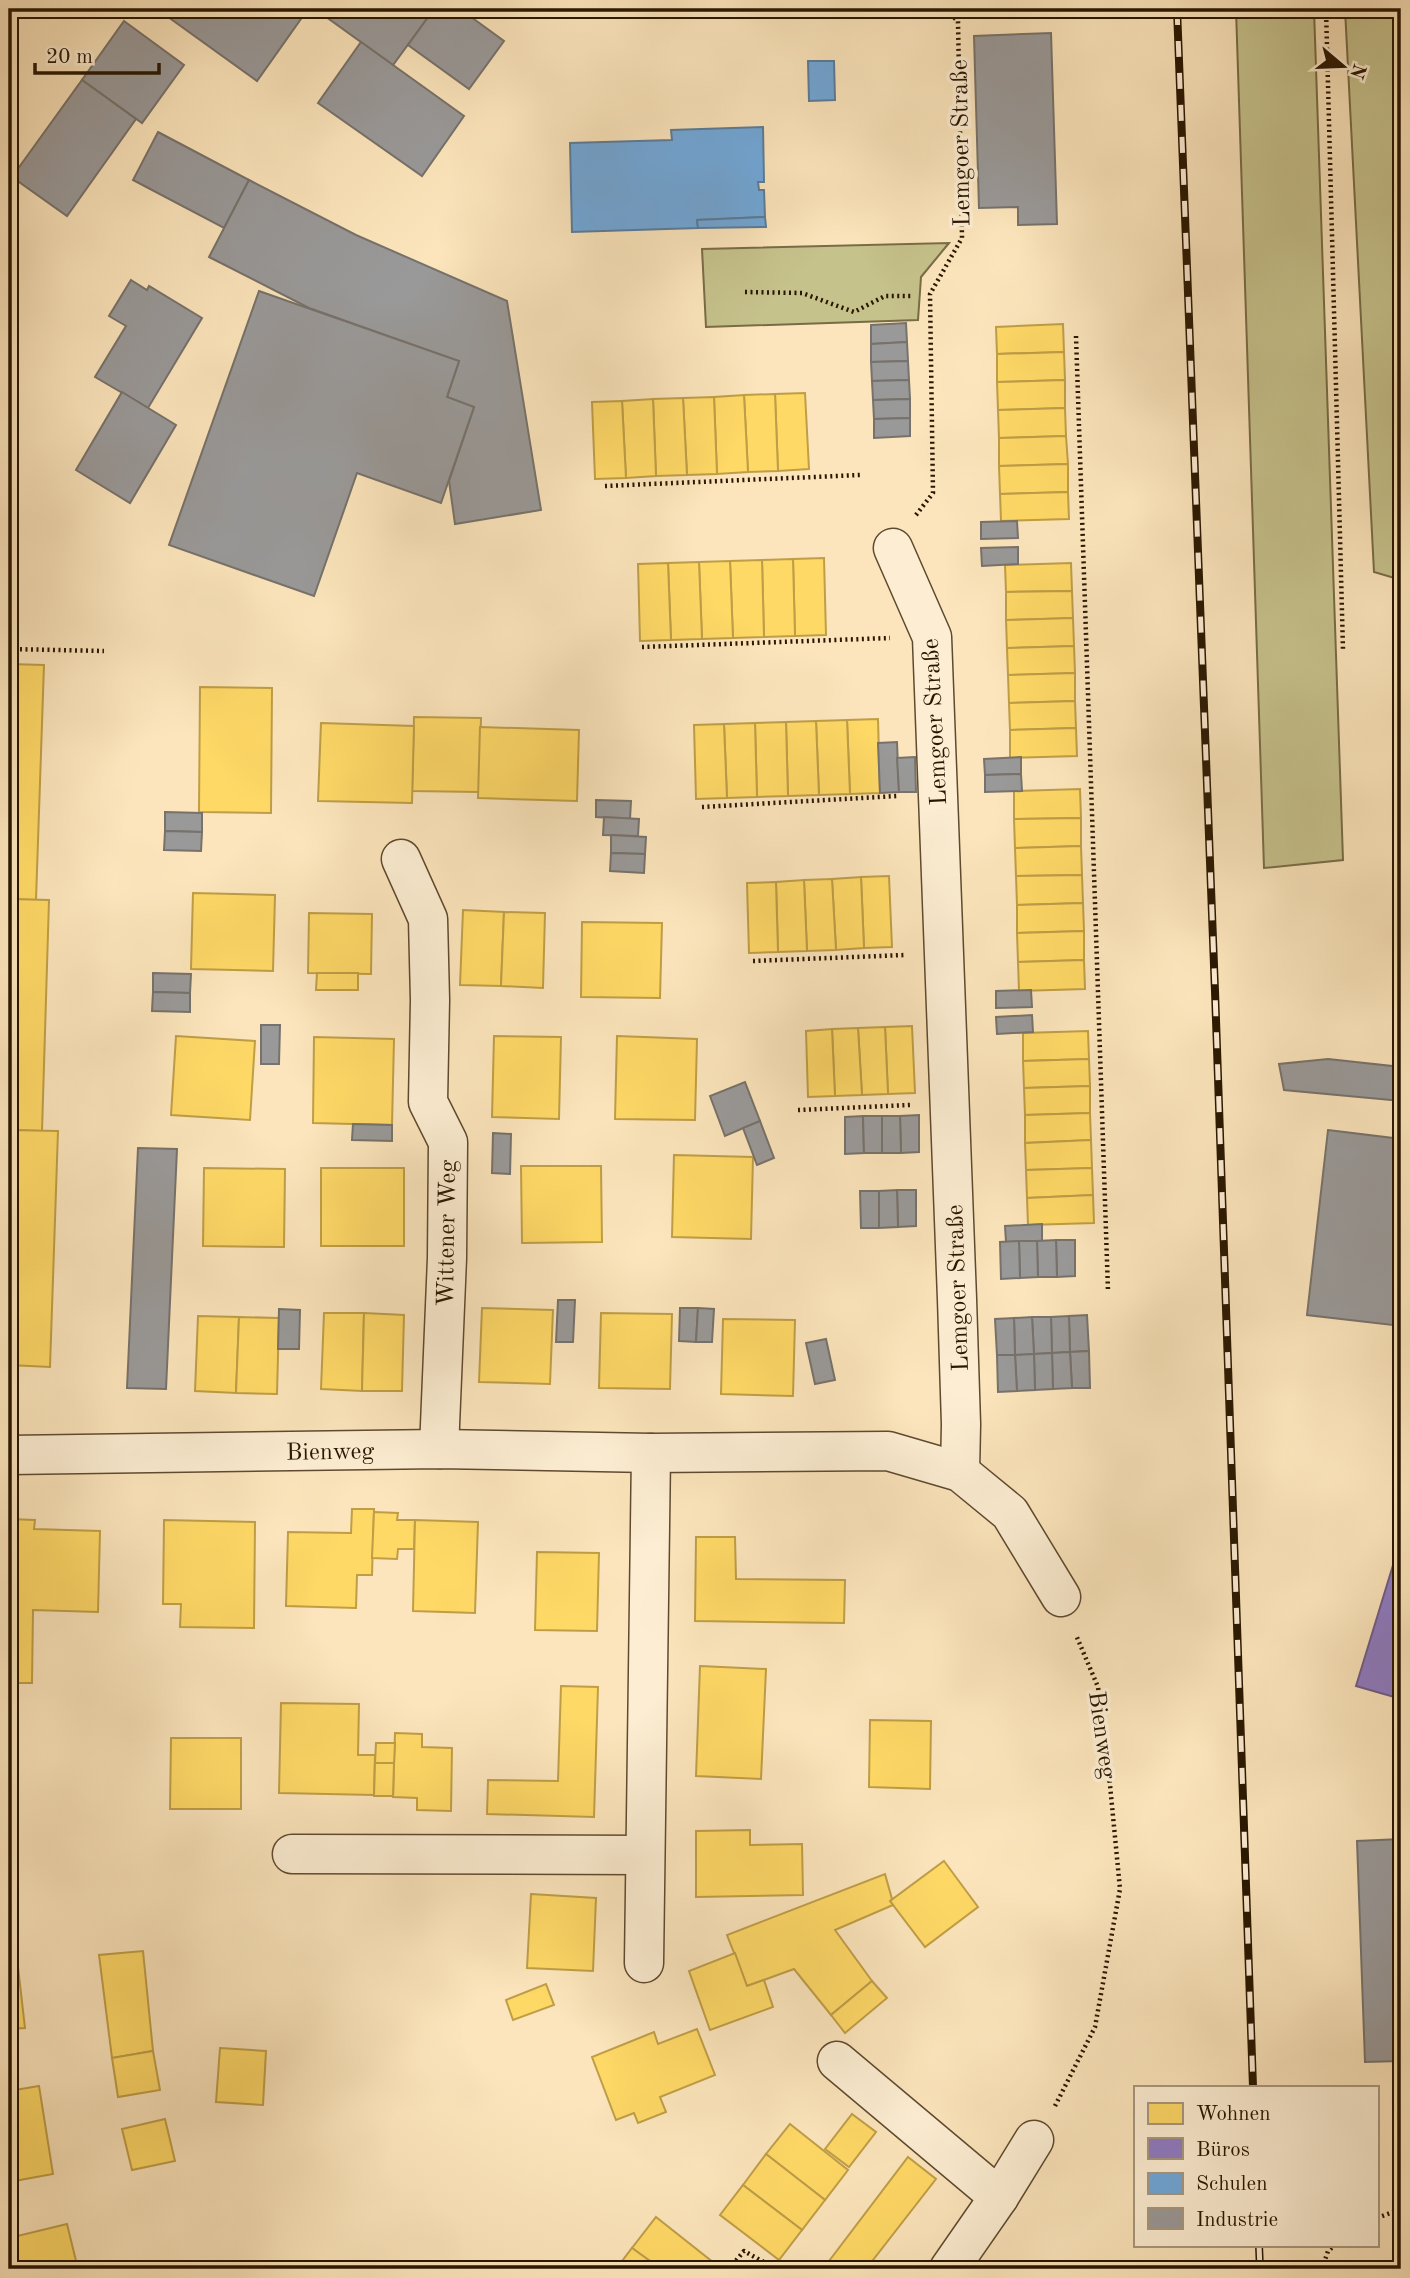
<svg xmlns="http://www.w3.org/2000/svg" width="1410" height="2278" font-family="'Old Standard TT',serif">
	<rect width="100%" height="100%" fill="#fce5bc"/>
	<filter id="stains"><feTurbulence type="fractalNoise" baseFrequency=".00286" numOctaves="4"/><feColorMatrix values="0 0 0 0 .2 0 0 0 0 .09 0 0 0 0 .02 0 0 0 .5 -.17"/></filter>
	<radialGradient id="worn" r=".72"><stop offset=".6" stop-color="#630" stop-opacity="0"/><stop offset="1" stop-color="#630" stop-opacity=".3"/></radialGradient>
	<g fill="#c6c28c" stroke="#786c46" stroke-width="2">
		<path d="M1236,9h78l29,851 -79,8z"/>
		<path d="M1345,9h56v571l-27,-8z"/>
		<path d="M949,243l-28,34 -3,43 -212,7 -4,-78z"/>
	</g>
	<g fill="#ffd966" stroke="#bf9e47" stroke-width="2">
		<path d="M1063,324l1,28 -67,2 -1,-27z"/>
		<path d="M1064,352l1,28 -68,2v-28z"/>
		<path d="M1065,380v28l-67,2 -1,-28z"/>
		<path d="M805,393l4,76 -31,2 -3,-77z"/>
		<path d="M775,394l3,77 -30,1 -4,-77z"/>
		<path d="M744,395l4,77 -31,2 -3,-77z"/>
		<path d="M714,397l3,77 -30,1 -4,-77z"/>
		<path d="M683,398l4,77 -31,1 -3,-77z"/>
		<path d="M653,399l3,77 -30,2 -4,-77z"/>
		<path d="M622,401l4,77 -31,1 -3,-77z"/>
		<path d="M1065,408l1,28 -67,2 -1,-28z"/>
		<path d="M1066,436l2,28 -69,2v-28z"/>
		<path d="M1068,464v28l-68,2 -1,-28z"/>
		<path d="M1068,492l1,27 -68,2 -1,-27z"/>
		<path d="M824,558l2,77 -31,1 -2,-77z"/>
		<path d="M793,559l2,77 -31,1 -2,-77z"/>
		<path d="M762,560l2,77 -31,1 -3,-77z"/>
		<path d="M730,561l3,77 -31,1 -3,-77z"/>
		<path d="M699,562l3,77 -31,1 -3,-77z"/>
		<path d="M668,563l3,77 -31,1 -2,-77z"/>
		<path d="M1071,563l1,28 -66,1 -1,-27z"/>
		<path d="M1072,591l1,27 -67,2v-28z"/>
		<path d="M1073,618l1,28 -67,2 -1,-28z"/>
		<path d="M1074,646l1,27 -67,2 -1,-27z"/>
		<path d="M9,664l35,1 -8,235 -27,-1z"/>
		<path d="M1075,673v28l-66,2 -1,-28z"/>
		<path d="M200,687l72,1 -1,125 -72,-1z"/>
		<path d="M1075,701l1,27 -66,2 -1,-27z"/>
		<path d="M414,717l67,1 -2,74 -67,-1z"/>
		<path d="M878,719l2,74 -30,1 -3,-74z"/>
		<path d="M847,720l3,74 -31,1 -3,-74z"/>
		<path d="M816,721l3,74 -31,1 -2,-74z"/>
		<path d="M786,722l2,74 -31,1 -2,-74z"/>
		<path d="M321,723l93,3 -2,77 -94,-2z"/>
		<path d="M755,723l2,74 -30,1 -3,-74z"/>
		<path d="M724,724l3,74 -31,1 -2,-74z"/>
		<path d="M480,727l99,3 -2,71 -99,-3z"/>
		<path d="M1076,728l1,28 -67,2v-28z"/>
		<path d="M1080,789l1,29 -67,1v-28z"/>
		<path d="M1081,818v28l-66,2 -1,-29z"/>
		<path d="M1081,846l1,29 -66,1 -1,-28z"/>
		<path d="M1082,875l1,28 -66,2 -1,-29z"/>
		<path d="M889,876l3,71 -28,1 -3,-71z"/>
		<path d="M861,877l3,71 -28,2 -4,-71z"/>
		<path d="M832,879l4,71 -29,1 -3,-71z"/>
		<path d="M804,880l3,71 -29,1 -2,-70z"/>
		<path d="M776,882l2,70 -29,1 -2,-70z"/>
		<path d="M193,893l82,2 -2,76 -82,-2z"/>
		<path d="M9,899l40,1 -7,231 -33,-1z"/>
		<path d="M1083,903l1,28 -67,2v-28z"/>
		<path d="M463,910l41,2 -3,74 -41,-1z"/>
		<path d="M504,912l41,1 -2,75 -42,-2z"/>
		<path d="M309,913l63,1 -1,60 -63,-1z"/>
		<path d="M582,922l80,1 -2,75 -79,-1z"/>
		<path d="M1084,931v29l-66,2 -1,-29z"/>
		<path d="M1084,960l1,29 -66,2 -1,-29z"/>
		<path d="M317,973h41v17h-42z"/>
		<path d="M912,1026l3,67 -27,1 -3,-67z"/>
		<path d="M885,1027l3,67 -26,1 -4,-67z"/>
		<path d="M858,1028l4,67 -27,1 -3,-67z"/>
		<path d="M832,1029l3,67 -27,1 -2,-66z"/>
		<path d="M1088,1031l1,28 -66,2v-28z"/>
		<path d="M176,1036l79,5 -5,79 -79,-5z"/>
		<path d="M494,1036l67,1 -2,82 -67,-2z"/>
		<path d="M617,1036l80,3 -2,81 -80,-1z"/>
		<path d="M314,1037l80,2 -2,86 -79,-2z"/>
		<path d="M1089,1059l1,27 -66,2 -1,-27z"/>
		<path d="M1090,1086v27l-65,2 -1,-27z"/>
		<path d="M1090,1113l1,27 -66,3v-28z"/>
		<path d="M9,1130l49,1 -8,236 -41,-2z"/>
		<path d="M1091,1140l1,28 -66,2 -1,-27z"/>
		<path d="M674,1155l79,2 -2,82 -79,-2z"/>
		<path d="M521,1166h80l1,76 -80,1z"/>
		<path d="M204,1168l81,1 -1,78 -81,-1z"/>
		<rect x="321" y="1168" width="83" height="78"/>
		<path d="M1092,1168l1,27 -66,3 -1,-28z"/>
		<path d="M1093,1195l1,28 -66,2 -1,-27z"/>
		<path d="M482,1308l71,2 -3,74 -71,-2z"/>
		<path d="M324,1313h40l-2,78 -41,-2z"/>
		<path d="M364,1313l40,2 -2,76h-40z"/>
		<path d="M601,1313l71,1 -2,75 -71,-1z"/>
		<path d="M198,1316l41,1 -3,76 -41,-2z"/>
		<path d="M239,1317l40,1 -2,76 -41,-1z"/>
		<path d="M723,1319l72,1 -2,76 -72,-2z"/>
		<path d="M9,1365h3l-2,32h-1z"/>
		<path d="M352,1509h22l-2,66h-15l-1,33 -70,-2 2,-74 63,1z"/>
		<path d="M374,1512l24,1 -1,7h18l-1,29h-16l-1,10 -25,-1z"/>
		<path d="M9,1519l26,1 -1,9 66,2 -2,81 -65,-2 -1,73h-23z"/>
		<path d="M164,1520l91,2 -1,106 -74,-1 1,-23h-18z"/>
		<path d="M415,1520l63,2 -3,91 -62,-2z"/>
		<path d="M696,1537h39l1,42 109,1 -1,43 -149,-2z"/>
		<path d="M537,1552l62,1 -2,78 -62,-1z"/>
		<path d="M700,1666l66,3 -5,110 -65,-3z"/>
		<path d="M561,1686l37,1 -4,130 -107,-3 1,-34 70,1z"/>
		<path d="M281,1703l78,1 -1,51h17l-1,40 -95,-2z"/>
		<path d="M870,1720l61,1 -1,68 -61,-2z"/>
		<path d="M395,1733l27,1v13l30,1 -1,63 -34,-1v-12l-24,-1z"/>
		<path d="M171,1738h70v71h-71z"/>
		<path d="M9,1742h8l-1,63h-7z"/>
		<path d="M376,1743h19l-1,20h-19z"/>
		<path d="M375,1763h19l-1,33h-19z"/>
		<path d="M750,1830v15l52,-1 1,51 -107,2v-66z"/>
		<path d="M944,1861l34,46 -53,40 -35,-46z"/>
		<path d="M885,1874l7,25 -2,2 3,4 -58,25 37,51 -41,34 -37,-46 -47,17 -20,-51z"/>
		<path d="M531,1894l65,4 -3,73 -66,-3z"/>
		<path d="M143,1951l10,100 -41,7 -13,-103z"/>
		<path d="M735,1953l12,33 17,-6 9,27 -63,23 -21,-59z"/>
		<path d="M18,1967l7,61 -16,1v-61z"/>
		<path d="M872,1981l15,17 -42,35 -14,-18z"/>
		<path d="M546,1984l8,21 -41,15 -7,-20z"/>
		<path d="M697,2029l18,46 -55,22 6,15 -28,11 -4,-10 -18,7 -24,-63 62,-25 4,12z"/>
		<path d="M220,2048l46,3 -3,54 -47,-3z"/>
		<path d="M153,2051l7,39 -42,7 -6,-39z"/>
		<path d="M39,2086l14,88 -44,8v-91z"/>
		<path d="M852,2114l24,18 -27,35 -24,-18z"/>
		<path d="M165,2119l10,42 -43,9 -10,-41z"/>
		<path d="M790,2124l58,46 -23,30 -59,-46z"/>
		<path d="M766,2154l59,46 -23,30 -59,-45z"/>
		<path d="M908,2157l28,22 -70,90h-27l-10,-8z"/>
		<path d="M743,2185l59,45 -23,30 -59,-45z"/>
		<path d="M656,2217l58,46 -5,6h-48l-29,-21z"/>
		<path d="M67,2224l11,45h-69v-31z"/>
		<path d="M632,2248l29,21h-45z"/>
	</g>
	<path fill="#8e7cc3" stroke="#705d88" stroke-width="2" d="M1401,1539v160l-45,-13z"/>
	<g fill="#6fa8dc" stroke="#5a7c9a" stroke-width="2">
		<path d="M808,61h26l1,39 -26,1z"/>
		<path d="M763,127l1,55h-6l1,8h5l1,27 -68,3 1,8 -126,4 -2,-89 102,-3 -1,-10z"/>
		<path d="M765,217l1,10 -68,1 -1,-8z"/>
	</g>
	<g fill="#999" stroke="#77726b" stroke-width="2">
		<path d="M157,9h151l-51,72z"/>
		<path d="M315,9h119l-41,56z"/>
		<path d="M434,9h26l44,32 -35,48 -61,-44z"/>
		<path d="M124,21l60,44 -42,58 -60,-43z"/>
		<path d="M1051,33l6,191 -39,1v-18l-39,1 -5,-172z"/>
		<path d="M361,42l103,74 -42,60 -104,-73z"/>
		<path d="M82,80l54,39 -69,97 -55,-39z"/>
		<path d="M158,132l91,48 -25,48 -91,-48z"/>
		<path d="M249,180l107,55 151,66 34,209 -86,14 -6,-43 25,-74 -27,-10 12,-36 -150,-53 -100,-51z"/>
		<path d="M131,280l16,10 2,-4 53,32 -54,90 -53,-31 31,-51 -17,-10z"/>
		<path d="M259,291l200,70 -12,36 27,10 -33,96 -84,-30 -43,123 -145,-51z"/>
		<path d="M906,323l1,19 -36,2v-19z"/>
		<path d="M907,342l1,19 -37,1v-18z"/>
		<path d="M908,361l1,19 -37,1 -1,-19z"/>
		<path d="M909,380l1,19 -37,1 -1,-19z"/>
		<path d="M122,392l54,33 -46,78 -54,-33z"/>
		<path d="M910,399v19l-36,1 -1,-19z"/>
		<path d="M910,418v18l-36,2v-19z"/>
		<path d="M1017,521l1,17 -37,1v-17z"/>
		<path d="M1018,547v17l-36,2 -1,-18z"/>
		<path d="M897,742l2,50 -19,1 -2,-50z"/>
		<path d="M915,757l1,35h-17l-2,-34z"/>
		<path d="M1021,757v17l-36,1 -1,-16z"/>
		<path d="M1021,774l1,17 -37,1v-17z"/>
		<path d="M596,800l35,1 -1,18 -34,-2z"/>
		<path d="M165,812l37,1v19l-37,-1z"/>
		<path d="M604,817l35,2 -1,17 -35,-1z"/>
		<path d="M165,831l37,1 -1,19 -37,-1z"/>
		<path d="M611,835l35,2 -1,17 -34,-1z"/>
		<path d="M611,853l34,1 -1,19 -34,-2z"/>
		<path d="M153,973l38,1 -1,19 -37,-1z"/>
		<path d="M1031,990l1,17 -36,1v-17z"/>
		<path d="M153,992l37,1v19l-38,-1z"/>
		<path d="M1032,1015l1,17 -36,2 -1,-17z"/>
		<path d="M261,1025h19l-1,39h-18z"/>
		<path d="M1328,1059l73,8v34l-117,-11 -5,-26z"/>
		<path d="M745,1082l15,39 -35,15 -15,-40z"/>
		<path d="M919,1115v37l-18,1 -1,-37z"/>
		<path d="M863,1116l1,37 -19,1v-37z"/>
		<path d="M863,1116h19v37h-18z"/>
		<path d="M882,1116h18l1,37h-19z"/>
		<path d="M760,1121l14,37 -17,7 -14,-37z"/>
		<path d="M353,1124l39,1v16l-40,-1z"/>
		<path d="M1328,1130l73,9v187l-94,-11z"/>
		<path d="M493,1133l18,1 -1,40 -18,-1z"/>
		<path d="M138,1148l39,1 -11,240 -39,-1z"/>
		<path d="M897,1190h19v36l-18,1z"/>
		<path d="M897,1190l1,37 -19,1v-37z"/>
		<path d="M860,1191h19v37h-18z"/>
		<path d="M1042,1224v17l-36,1 -1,-16z"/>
		<path d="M1056,1240h19v36l-18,1z"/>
		<path d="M1056,1240l1,37h-19l-1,-36z"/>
		<path d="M1019,1241h18l1,36 -18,1z"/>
		<path d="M1019,1241l1,37 -19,1 -1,-37z"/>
		<path d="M558,1300h17l-2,42h-17z"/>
		<path d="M680,1308h18l-2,34 -17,-1z"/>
		<path d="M698,1308l16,1 -2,33h-16z"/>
		<path d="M279,1309l21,1 -1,39h-21z"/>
		<path d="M1087,1315l2,36 -19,1 -1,-36z"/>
		<path d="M1069,1316l1,36 -18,1 -1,-36z"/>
		<path d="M1032,1317h19l1,36 -18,1z"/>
		<path d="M1032,1317l2,37 -19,1 -1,-37z"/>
		<path d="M1014,1318l1,37h-18l-2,-36z"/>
		<path d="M826,1339l9,41 -20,4 -9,-41z"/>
		<path d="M1089,1351l1,37h-18l-2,-36z"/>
		<path d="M1070,1352l2,36 -19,1 -1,-36z"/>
		<path d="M1052,1353l1,36 -18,1 -1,-36z"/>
		<path d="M1034,1354l1,36 -18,1 -2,-36z"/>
		<path d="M997,1355h18l2,36 -19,1z"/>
		<path d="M1401,1839v222l-36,1 -8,-221z"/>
	</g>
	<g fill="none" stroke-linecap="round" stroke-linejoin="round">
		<g stroke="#5e4a2f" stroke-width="41">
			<g id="minor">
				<path d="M893,548l39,89 25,662 4,125 -1,48"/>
				<path d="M401,859l27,60 2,81 -2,102 20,40 -1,116 -8,191"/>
				<path d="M9,1455l430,-6 212,4 237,-2 72,21 50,41 51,84"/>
				<path d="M292,1854l352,1"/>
				<path d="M644,1963l7,-510"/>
				<path d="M837,2061l162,136"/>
				<path d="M949,2269l50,-72 35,-57"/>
			</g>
		</g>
		<g stroke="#291600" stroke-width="4.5" stroke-dasharray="2 3.5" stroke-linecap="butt">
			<path d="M1326,9l17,641"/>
			<path d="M745,292l57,1 52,19 31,-16h26"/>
			<path d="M1076,336l32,955"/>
			<path d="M605,486l255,-11"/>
			<path d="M916,515l17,-22 -3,-199 32,-56 -4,-217 -14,-12"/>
			<path d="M642,647l248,-9"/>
			<path d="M9,649l95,2"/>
			<path d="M702,807l195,-11"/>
			<path d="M753,961l152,-6"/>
			<path d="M798,1110l112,-5"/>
			<path d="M1055,2106l40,-79 25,-138 -10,-104 -12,-98 -22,-52"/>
			<path d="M1377,2218l24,-9"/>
			<path d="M729,2269l15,-18 32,18"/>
			<path d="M1322,2269l6,-18 7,-6"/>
		</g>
		<use href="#minor" stroke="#fdeed3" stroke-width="38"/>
		<g stroke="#291600" stroke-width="8">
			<g id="rail">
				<path d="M1177,9l38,982 38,1096"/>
				<path d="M1259,2245l1,24"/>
			</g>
		</g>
		<use href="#rail" stroke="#fdeed3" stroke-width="5" stroke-dasharray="16" stroke-linecap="butt"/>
	</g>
	<g text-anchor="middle" stroke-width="7" stroke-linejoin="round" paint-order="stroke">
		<g font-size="24" fill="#291600" stroke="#fdeed3">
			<text transform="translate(960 143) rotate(-91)" y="8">Lemgoer Straße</text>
			<text transform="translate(934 722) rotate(-93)" y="8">Lemgoer Straße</text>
			<text transform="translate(446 1233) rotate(-89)" y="8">Wittener Weg</text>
			<text transform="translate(957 1288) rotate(-92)" y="8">Lemgoer Straße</text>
			<text transform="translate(330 1451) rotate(-1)" y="8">Bienweg</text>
			<text transform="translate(1103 1735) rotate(82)" y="8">Bienweg</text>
		</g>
	</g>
	<rect width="1410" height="2278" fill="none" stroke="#fce5bc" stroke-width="35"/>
	<rect x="10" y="10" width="1389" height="2257" fill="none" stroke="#291600" stroke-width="3.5"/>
	<rect x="18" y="18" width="1375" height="2243" fill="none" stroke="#291600" stroke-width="2"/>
	<rect x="1134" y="2086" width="245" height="161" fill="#fdeed3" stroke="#a8987f" stroke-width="2"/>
	<rect x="1148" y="2103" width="35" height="21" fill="#ffd966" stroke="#a8987f" stroke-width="2"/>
	<text x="1196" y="2120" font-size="21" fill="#291600">Wohnen</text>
	<rect x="1148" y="2138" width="35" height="21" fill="#8e7cc3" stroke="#a8987f" stroke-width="2"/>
	<text x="1196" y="2156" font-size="21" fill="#291600">Büros</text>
	<rect x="1148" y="2173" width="35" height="21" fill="#6fa8dc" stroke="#a8987f" stroke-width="2"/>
	<text x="1196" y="2190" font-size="21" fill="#291600">Schulen</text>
	<rect x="1148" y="2208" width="35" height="21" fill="#999999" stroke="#a8987f" stroke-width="2"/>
	<text x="1196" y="2226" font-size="21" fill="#291600">Industrie</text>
	<g transform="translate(1343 66) rotate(109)" stroke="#fdeed3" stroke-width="5" paint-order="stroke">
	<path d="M0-5L12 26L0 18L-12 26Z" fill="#291600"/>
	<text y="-10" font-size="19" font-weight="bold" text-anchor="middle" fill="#291600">N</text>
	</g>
	<path d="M35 63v10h124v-10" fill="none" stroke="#291600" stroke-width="3.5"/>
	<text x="46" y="63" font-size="21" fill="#291600" stroke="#fdeed3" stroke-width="5" paint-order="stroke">20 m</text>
	<rect width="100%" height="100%" filter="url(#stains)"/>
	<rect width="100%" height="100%" fill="url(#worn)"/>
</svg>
